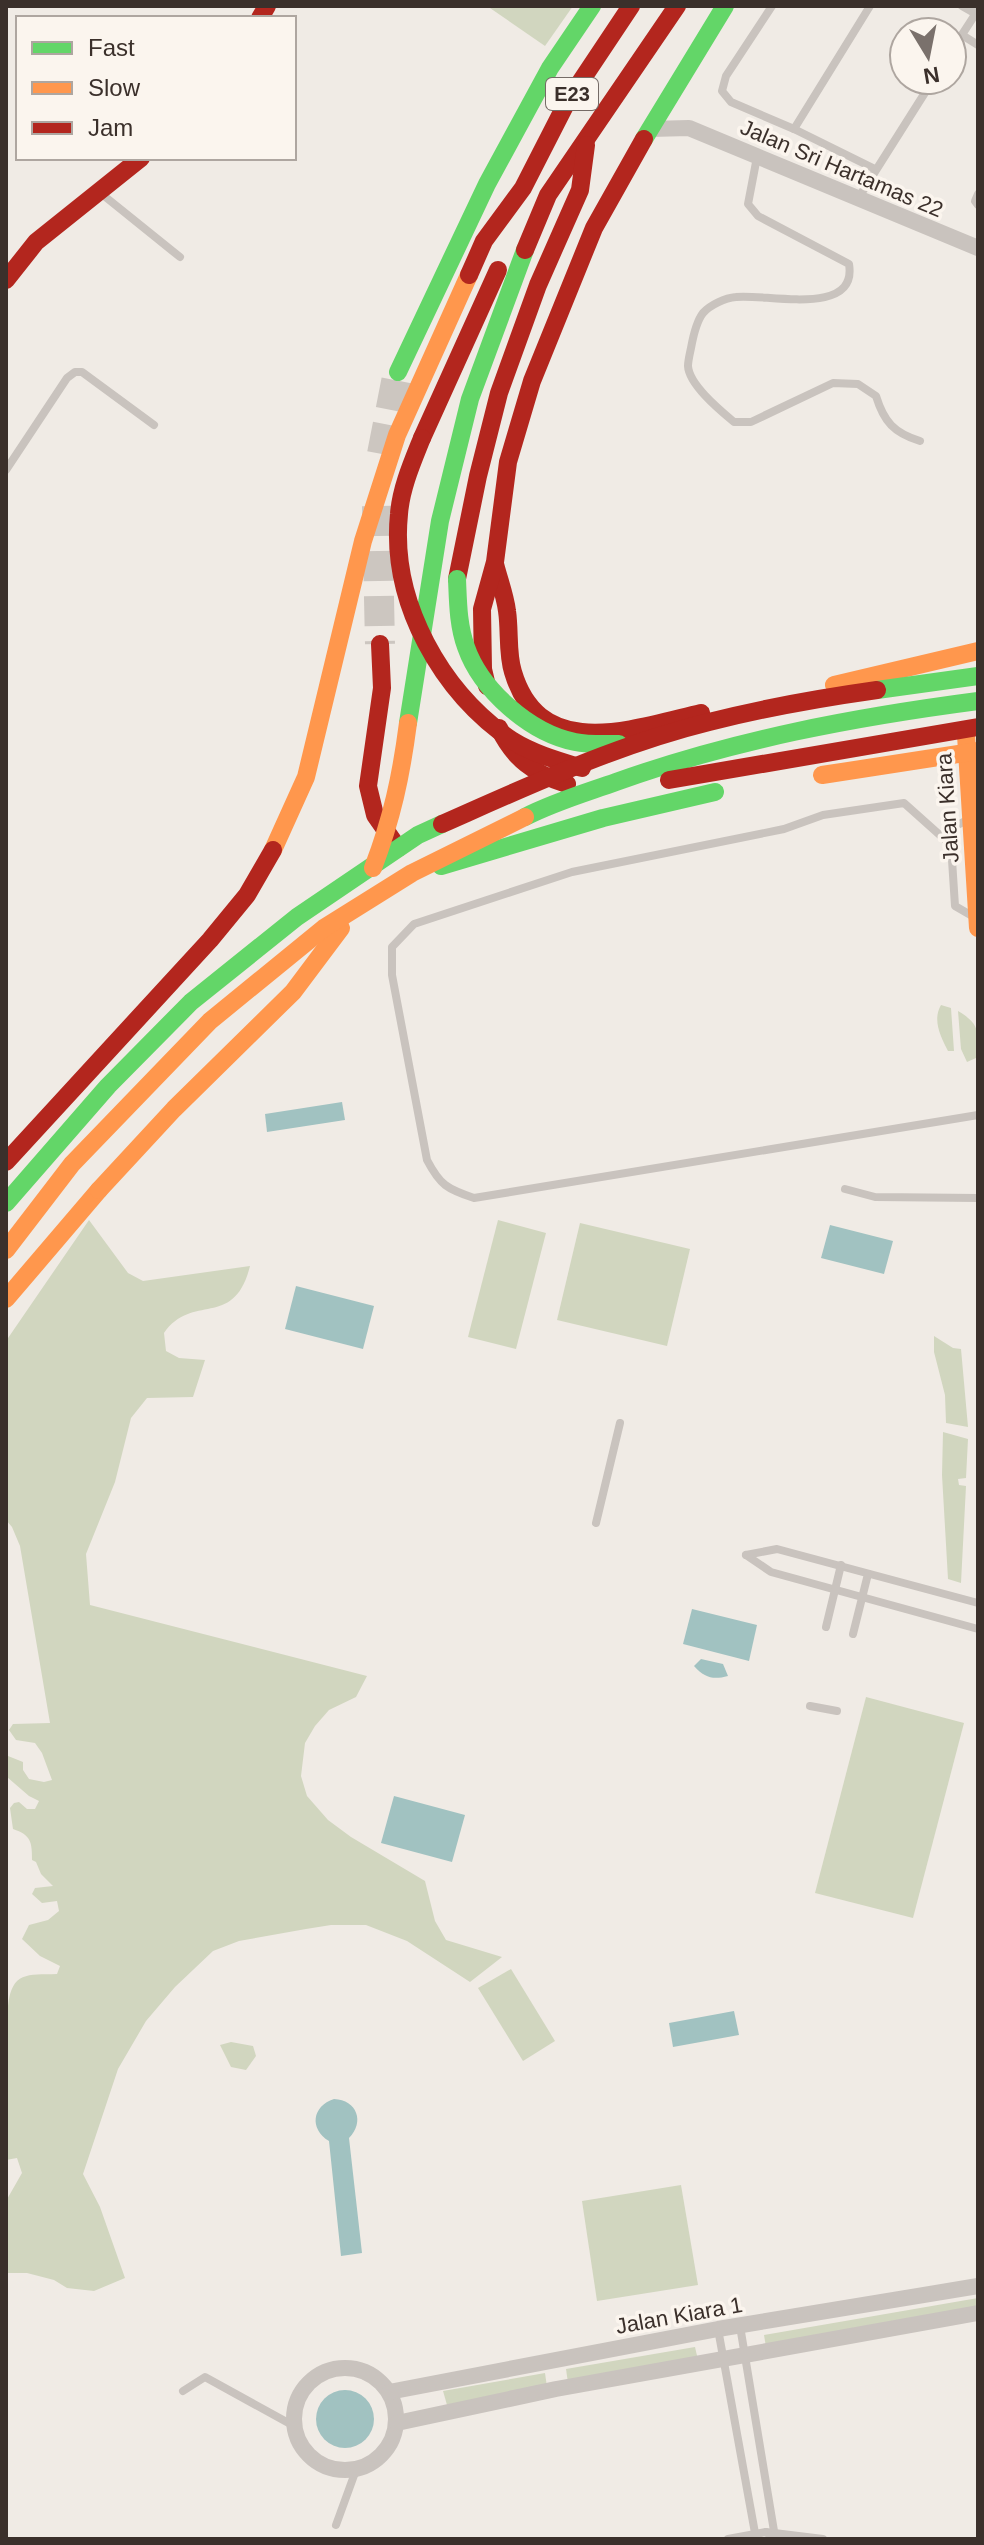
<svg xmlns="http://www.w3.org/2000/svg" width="984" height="2545" font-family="Helvetica,sans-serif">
	<rect width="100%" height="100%" fill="#f0ebe5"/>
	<g fill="#d1d6bf">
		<path d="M487,6h86l-28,40z"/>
		<path d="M941,1005l10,3 3,43h-6c-7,-14 -16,-31 -7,-46z"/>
		<path d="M958,1011c24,14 20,23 18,47l-9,4 -6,-13z"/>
		<path d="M89,1220l39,53 15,8 107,-15c-16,64 -57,26 -86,67l2,18 13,7 26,2 -12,37 -46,1 -16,20 -16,64 -29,72 4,51 277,71 -11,21 -27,13 -14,16 -10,17 -4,33 6,20 21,24 23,17 74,44 10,40 11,19 56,17 -32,25 -63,-41 -41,-16h-35l-25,4 -67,12 -26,10 -38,36 -29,34 -28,48 -35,105 17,33 25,71 -31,13 -27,-3 -13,-8 -27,-7h-21v-72l16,-28 -5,-15 -11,2v-154h2c4,-35 19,-31 49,-32l3,-8 -20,-10 -18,-17 7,-14 19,-5 11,-9 -2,-10 -15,2 -10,-9 3,-6 18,-2 -12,-12 -5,-12 -4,-2c0,-18 -1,-25 -19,-31l-3,-21 4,-5 5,-1 8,7h8l4,-8 -10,-5 -22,-19 1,-21 15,6v8l6,9 15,3 8,-2 -10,-27 -7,-10 -19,-3 -7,-10 4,-6 37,-1 -30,-177 -8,-19 -6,-7v-179z"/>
		<path d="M498,1220l48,13 -30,116 -48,-12z"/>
		<path d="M580,1223l110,26 -23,97 -110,-26z"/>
		<path d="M934,1336l19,12 8,1 7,78 -22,-4 -1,-28 -11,-43z"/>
		<path d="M943,1432l25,7 -2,39 -8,1 1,6 7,1 -5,97 -13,-4 -6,-104z"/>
		<path d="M866,1697l98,26 -51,195 -98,-25z"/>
		<path d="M511,1969l44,72 -32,20 -45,-73z"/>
		<path d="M231,2042l22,4 3,10 -10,14 -15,-3 -11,-22z"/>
		<path d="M681,2185l17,100 -101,16 -15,-100z"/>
		<path d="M978,2298v10l-212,39 -2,-12z"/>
		<path d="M695,2347l3,13 -130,23 -2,-14z"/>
		<path d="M545,2373l2,14 -100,18 -4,-14z"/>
	</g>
	<g fill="#a1c2c1">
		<path d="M342,1102l3,18 -78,12 -2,-18z"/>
		<path d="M830,1225l63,16 -9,33 -63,-16z"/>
		<path d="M296,1286l78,20 -11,43 -78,-20z"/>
		<path d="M692,1609l65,16 -8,36 -66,-17z"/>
		<path d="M701,1659l22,5 5,12c-15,4 -23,2 -34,-10z"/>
		<path d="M394,1796l71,19 -13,47 -71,-19z"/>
		<path d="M734,2011l5,24 -66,12 -4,-24z"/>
		<path d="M334,2099c23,1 31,23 15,39l13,115 -21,3 -12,-115c-20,-12 -17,-35 5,-42z"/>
		<circle cx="345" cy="2419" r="29"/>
	</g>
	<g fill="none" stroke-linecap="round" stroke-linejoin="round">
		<g stroke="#ccc6c0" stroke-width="30" stroke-dasharray="30 15" stroke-linecap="butt">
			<path d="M382,454l16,-82"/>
			<path d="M377,506l3,138"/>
		</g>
		<g stroke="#c9c3be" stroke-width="8">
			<path d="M772,6l-46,70 -4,15 9,11 63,27 81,40"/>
			<path d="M962,6l14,8"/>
			<path d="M962,35l16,10"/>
			<path d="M952,50l26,-40"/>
			<path d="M794,129l76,-123"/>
			<path d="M757,157l-9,47 10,12 91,48c9,54 -85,29 -113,33 -11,1 -26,8 -33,16 -7,9 -10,24 -12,35 -1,5 -3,13 -3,18 1,19 33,45 46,56h17l82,-39 25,1 18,12c8,26 18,37 44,45"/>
			<path d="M978,194l-3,7 3,4"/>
			<path d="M103,195l77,62"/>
			<path d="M859,197l74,-117"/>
			<path d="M6,470l61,-92 8,-6h7l72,53"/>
			<path d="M967,820l-17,9 5,77 19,11"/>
			<path d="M951,845l-47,-42 -81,12 -39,14 -212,43 -158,52 -22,23v28l35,185c13,25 20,29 47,38l504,-83"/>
			<path d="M845,1189l30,8 103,1"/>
			<path d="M596,1523l24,-100"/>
			<path d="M746,1555l25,17 207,57"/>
			<path d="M746,1555l31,-6 201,54"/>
			<path d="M826,1627l15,-62"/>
			<path d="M853,1634l15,-60"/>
			<path d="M810,1706l27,5"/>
			<path d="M740,2326l34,205"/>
			<path d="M718,2329l37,204"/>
			<path d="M183,2391l22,-14 89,49"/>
			<path d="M336,2525l20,-55"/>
			<path d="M766,2532l57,7"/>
			<path d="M728,2539l38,-7 8,7"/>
		</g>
		<g stroke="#c9c3be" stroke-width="16">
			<path d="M650,129l39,-1 289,120"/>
			<circle cx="345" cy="2419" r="51"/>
			<path d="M389,2392l329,-63 260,-43"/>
			<path d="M397,2423l159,-34 422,-76"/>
		</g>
		<g stroke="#63d668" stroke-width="18">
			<path d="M644,139l81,-133"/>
			<path d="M398,372l89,-188 63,-116 42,-62"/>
			<path d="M408,723l32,-202 30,-122 55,-149"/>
			<path d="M441,866l162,-48 112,-26"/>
		</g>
		<g stroke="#ff974d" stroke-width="18">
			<path d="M834,685l144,-34"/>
			<path d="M966,735l12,193"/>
			<path d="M273,850l33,-73 57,-236 34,-106 72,-160"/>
			<path d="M6,1299l93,-109"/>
		</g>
		<g stroke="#b3261e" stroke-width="18">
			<path d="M260,18l7,-12"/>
			<path d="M525,250l23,-55 129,-189"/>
			<path d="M469,275l15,-34 39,-53 44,-86 64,-96"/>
			<path d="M6,280l30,-38 105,-84"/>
			<path d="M422,438l76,-168"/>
			<path d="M495,564c4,16 10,31 12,47 3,20 0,42 6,61 27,91 120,57 188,41"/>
			<path d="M457,579l21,-103 21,-83 39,-108 42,-95 6,-45"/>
			<path d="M380,644l2,44 -14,98 7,29 23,33"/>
			<path d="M487,686l-4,-17 -1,-60 13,-47 13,-100 24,-81 62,-153 50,-89"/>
			<path d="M499,728c14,30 36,47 68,56"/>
			<path d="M6,1162l204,-222 37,-45 26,-45"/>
		</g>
		<g stroke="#63d668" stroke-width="18">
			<path d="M457,579c1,23 1,46 9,68 15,43 64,86 109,95 14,3 30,2 44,2"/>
			<path d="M877,690l101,-14"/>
			<path d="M525,817c29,-15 60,-24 91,-35 117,-42 239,-65 362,-81"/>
			<path d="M6,1203l102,-117 83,-84 106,-85 121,-82 24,-11"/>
		</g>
		<g stroke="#ff974d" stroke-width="18">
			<path d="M822,775l156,-24"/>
			<path d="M373,868c19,-50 28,-91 35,-145"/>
			<path d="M99,1190l75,-81 119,-117 48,-64"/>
			<path d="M6,1250l66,-86 138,-143 114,-93 88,-55 113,-56"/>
		</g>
		<g stroke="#b3261e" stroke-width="18">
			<path d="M422,438c-10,25 -21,50 -23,76 -9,89 43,179 114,227 21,13 46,20 69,27"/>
			<path d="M669,780l309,-53"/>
			<path d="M442,824c86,-38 174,-79 267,-102 55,-14 111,-24 168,-32"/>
		</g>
	</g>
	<g text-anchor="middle" stroke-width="7" stroke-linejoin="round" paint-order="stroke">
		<rect fill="#fbf5ee" stroke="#756b66" stroke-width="2" x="546" y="78" width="52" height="32" rx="6"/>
		<g font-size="20" font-weight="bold" fill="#3b302b">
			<text x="572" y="101">E23</text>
		</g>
		<g font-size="22" fill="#3b302b" stroke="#fbf5ee">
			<text transform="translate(842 168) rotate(23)" y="8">Jalan Sri Hartamas 22</text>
			<text transform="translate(947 808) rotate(-94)" y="8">Jalan Kiara</text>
			<text transform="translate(679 2315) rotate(-10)" y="8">Jalan Kiara 1</text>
		</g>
	</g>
	<rect width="984" height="2545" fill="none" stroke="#3b302b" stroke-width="16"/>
	<rect x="16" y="16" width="280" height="144" fill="#fbf5ee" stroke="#aea6a0" stroke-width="2"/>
	<rect x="32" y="42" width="40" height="12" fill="#63d668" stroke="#aea6a0" stroke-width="2"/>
	<text x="88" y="56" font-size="24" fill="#3b302b">Fast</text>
	<rect x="32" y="82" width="40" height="12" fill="#ff974d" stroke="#aea6a0" stroke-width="2"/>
	<text x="88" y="96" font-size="24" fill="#3b302b">Slow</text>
	<rect x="32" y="122" width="40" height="12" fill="#b3261e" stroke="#aea6a0" stroke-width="2"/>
	<text x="88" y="136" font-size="24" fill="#3b302b">Jam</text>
	<g transform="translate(928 56) rotate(170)"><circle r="38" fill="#fbf5ee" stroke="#aea6a0" stroke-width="2"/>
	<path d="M0-6L14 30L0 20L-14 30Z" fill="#7a716c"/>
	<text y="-12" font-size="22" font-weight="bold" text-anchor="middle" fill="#3b302b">N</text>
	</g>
</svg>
